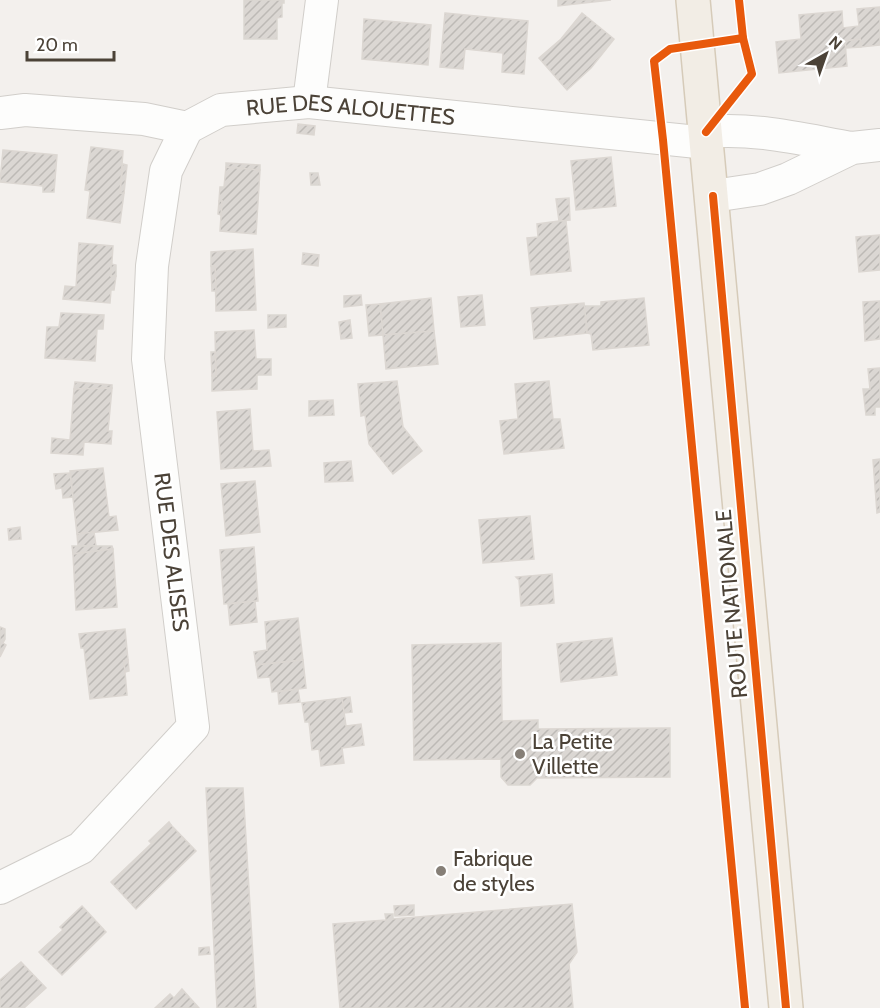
<svg xmlns="http://www.w3.org/2000/svg" width="880" height="1008" font-family="Cabin,sans-serif">
	<defs>
		<pattern id="building-hatch" width="6" height="6" patternUnits="userSpaceOnUse" patternTransform="scale(1.5)"><rect width="6" height="6" fill="#dbd7d3"/><path d="M-1 1l2-2M0 6l6-6M5 7l2-2" fill="none" stroke="#bdbab6"/></pattern>
	</defs>
	<rect width="100%" height="100%" fill="#f3f0ed"/>
	<g fill="url(#building-hatch)" stroke="#dcd7d2" stroke-width="1.5">
		<path d="M244,0h40v3h-2v14l-5,1v21h-33z"/>
		<path d="M558,0h53l-53,6z"/>
		<path d="M880,7v38l-19,2 -1,-8 -15,2 2,25 -68,7 -3,-31 25,-3 -2,-24 43,-4 1,17 16,-2 -2,-17z"/>
		<path d="M445,13l83,8 -4,53 -22,-2 1,-19 -38,-4 -2,20 -23,-2z"/>
		<path d="M582,13l32,26 -23,29 -24,22 -28,-32 22,-19z"/>
		<path d="M364,19l67,6 -3,40 -66,-6z"/>
		<path d="M860,39l1,8 -15,1 -1,-7z"/>
		<path d="M298,124l17,2 -1,9 -17,-2z"/>
		<path d="M91,147l32,4 -3,42h4l-4,30 -33,-5 3,-27 -5,-1z"/>
		<path d="M3,150l54,5 -3,37h-11v-6l-43,-4z"/>
		<path d="M611,157l5,49 -40,4 -5,-49z"/>
		<path d="M226,163l34,2v5l-34,-3z"/>
		<path d="M123,164l4,1 -3,28h-4z"/>
		<path d="M226,167l34,3 -4,64 -36,-3 2,-30h-3l1,-14h4z"/>
		<path d="M310,173h8l2,12h-9z"/>
		<path d="M569,198l1,22 -11,1 -3,-22z"/>
		<path d="M219,201h3l-1,14 -3,-1z"/>
		<path d="M559,221h7l5,50 -40,4 -4,-37 11,-1 -1,-13z"/>
		<path d="M880,235v35l-21,2 -3,-35z"/>
		<path d="M79,243l34,3 -2,30h5l-2,14h-3l-1,13 -47,-4 2,-13 11,1z"/>
		<path d="M253,249l3,61 -40,1 -1,-45h-4v-14z"/>
		<path d="M303,253l16,2 -1,11 -16,-2z"/>
		<path d="M111,264l5,1v11h-5z"/>
		<path d="M211,266h4l1,25h-4z"/>
		<path d="M361,295l1,10 -18,2v-11z"/>
		<path d="M482,295l3,30 -24,2 -3,-30z"/>
		<path d="M431,298l3,33 -51,4 -3,-31z"/>
		<path d="M644,298l5,47 -56,5 -2,-16 -4,-1 -3,-27h17v-4z"/>
		<path d="M880,301v38l-15,2 -2,-39z"/>
		<path d="M584,303l3,30 -53,6 -3,-31z"/>
		<path d="M380,304l3,31 -14,1 -3,-31z"/>
		<path d="M61,313l43,2 -1,14h-6l-2,32 -50,-3 2,-31h12z"/>
		<path d="M268,315h18v12l-18,1z"/>
		<path d="M350,320l2,18 -11,1 -2,-17z"/>
		<path d="M254,330l2,29h15v16h-14v14l-45,2v-15h4l-1,-44z"/>
		<path d="M434,331l4,33 -52,5 -3,-34z"/>
		<path d="M211,352h4l1,24h-4z"/>
		<path d="M880,368v39h-5v8h-9l-3,-26h7l-2,-20z"/>
		<path d="M397,381l6,46 19,24 -29,23 -24,-30 -4,-29 -4,1 -3,-32z"/>
		<path d="M549,381l4,38h7l4,29 -60,6 -4,-33 18,-2 -3,-35z"/>
		<path d="M75,382l37,3v3l-38,1z"/>
		<path d="M112,388l-4,43h4l-1,13 -27,-2 -1,13 -32,-2 1,-15 18,2 4,-51z"/>
		<path d="M333,400l1,15 -25,1v-15z"/>
		<path d="M250,409l3,42 16,-1 2,16 -50,3 -4,-57z"/>
		<path d="M880,459v53l-3,1 -4,-53z"/>
		<path d="M351,461l2,20 -28,1 -1,-19z"/>
		<path d="M103,468l6,49 7,-1 2,14 -41,4 -7,-63z"/>
		<path d="M70,473l3,24 -10,1 -1,-10 -6,1 -2,-15z"/>
		<path d="M255,481l5,51 -34,4 -5,-52z"/>
		<path d="M530,516l4,43 -51,4 -4,-43z"/>
		<path d="M20,527l1,12 -12,1 -1,-11z"/>
		<path d="M94,532l2,14h-18l-1,-12z"/>
		<path d="M72,546h40l1,3 -40,5z"/>
		<path d="M254,547l4,54 -34,3 -4,-54z"/>
		<path d="M113,549l4,58 -41,3 -3,-56z"/>
		<path d="M552,574l2,29 -33,3 -2,-26 -3,-3z"/>
		<path d="M255,601l2,21 -27,3 -2,-21z"/>
		<path d="M298,618l5,42 -47,5 -2,-13 13,-2 -2,-28z"/>
		<path d="M0,627l5,2v10l-2,4 3,2 -6,12z"/>
		<path d="M125,629l3,31 -4,1 3,34 -37,4 -6,-51h-3l-2,-14z"/>
		<path d="M612,638l5,37 -56,7 -4,-38z"/>
		<path d="M501,643l1,78 36,-1v9l132,-1v49l-133,1 -7,7h-22l-7,-8v-18l-87,1 -2,-115z"/>
		<path d="M128,660l1,11 -4,1 -1,-11z"/>
		<path d="M303,660l3,28 -34,4 -2,-15 -12,1 -2,-13z"/>
		<path d="M298,689l2,13 -21,2 -1,-12z"/>
		<path d="M350,697l2,15 -8,1 -2,-15z"/>
		<path d="M342,698l4,28 15,-2 3,21 -22,3 2,15 -23,3 -2,-17 -7,1 -3,-28h-4l-3,-19z"/>
		<path d="M206,788h37l13,220h-39z"/>
		<path d="M169,822l2,3 -20,18 -2,-2z"/>
		<path d="M171,825l25,26 -60,58 -25,-27z"/>
		<path d="M572,904l5,48 -8,12 4,44h-233l-7,-84 53,-4 -1,-6h8v5z"/>
		<path d="M414,905v10l-19,1 -1,-10z"/>
		<path d="M82,906l24,26 -44,43 -23,-23 24,-22 -3,-3z"/>
		<path d="M209,947l1,7 -11,1v-7z"/>
		<path d="M21,962l25,26 -22,20h-24v-28z"/>
		<path d="M182,989l17,19h-44l15,-14 4,4z"/>
	</g>
	<g fill="none" stroke-linecap="round" stroke-linejoin="round">
		<g stroke="#d1ceca" stroke-width="34">
			<g id="minor">
				<path d="M309,102l13,-102"/>
				<path id="s1" d="M0,113l25,-3 119,9 43,9 34,-18 88,-8 398,41"/>
				<path d="M706,132c48,-5 99,8 146,16"/>
				<path d="M713,196l47,-7 28,-10 64,-31 28,-3"/>
				<path d="M0,888l81,-40 112,-121 -45,-368 4,-93 14,-95 21,-43"/>
			</g>
		</g>
		<g stroke="#d6cbb9" stroke-width="36">
			<path id="major" d="M693,0l93,1008"/>
		</g>
		<use href="#minor" stroke="#fdfdfc" stroke-width="32"/>
		<use href="#major" stroke="#f2ede5" stroke-width="33"/>
		<g stroke="#fff" stroke-width="11">
			<g id="cycleway">
				<path d="M743,38l-73,11 -16,12 9,79 82,868"/>
				<path d="M706,132l46,-58 -9,-36 -4,-38"/>
				<path d="M713,196l73,812"/>
			</g>
		</g>
		<use href="#cycleway" stroke="#e8590c" stroke-width="8"/>
	</g>
	<g fill="#867f77" stroke="#fff" stroke-width="2">
		<circle cx="520" cy="754" r="6"/>
		<circle cx="441" cy="871" r="6"/>
	</g>
	<g text-anchor="middle" stroke-width="5" stroke-linejoin="round" paint-order="stroke">
		<g font-size="22" fill="#4b4237" stroke="#fff">
			<text dy="8" stroke="none"><textPath href="#s1" startOffset="357">RUE DES ALOUETTES</textPath></text>
			<text transform="translate(172 552) rotate(83)" y="8">RUE DES ALISES</text>
			<text transform="translate(731 604) rotate(-95)" y="8">ROUTE NATIONALE</text>
		</g>
		<g font-size="22" fill="#4b4237" stroke="#fff" text-anchor="start">
			<text x="532" y="749">La Petite<tspan x="532" dy="25">Villette</tspan></text>
			<text x="453" y="866">Fabrique<tspan x="453" dy="25">de styles</tspan></text>
		</g>
	</g>
	<g transform="translate(826 54) rotate(40)" stroke="#ffffff" stroke-width="4.5" paint-order="stroke">
	<path d="M0-4.5L10 22L0 15L-10 22Z" fill="#4b4237"/>
	<text y="-9" font-size="16" font-weight="bold" text-anchor="middle" fill="#4b4237">N</text>
	</g>
	<path d="M27 51v9h87v-9" fill="none" stroke="#4b4237" stroke-width="3"/>
	<text x="36" y="51" font-size="18" fill="#4b4237" stroke="#ffffff" stroke-width="4.5" paint-order="stroke">20 m</text>
</svg>
